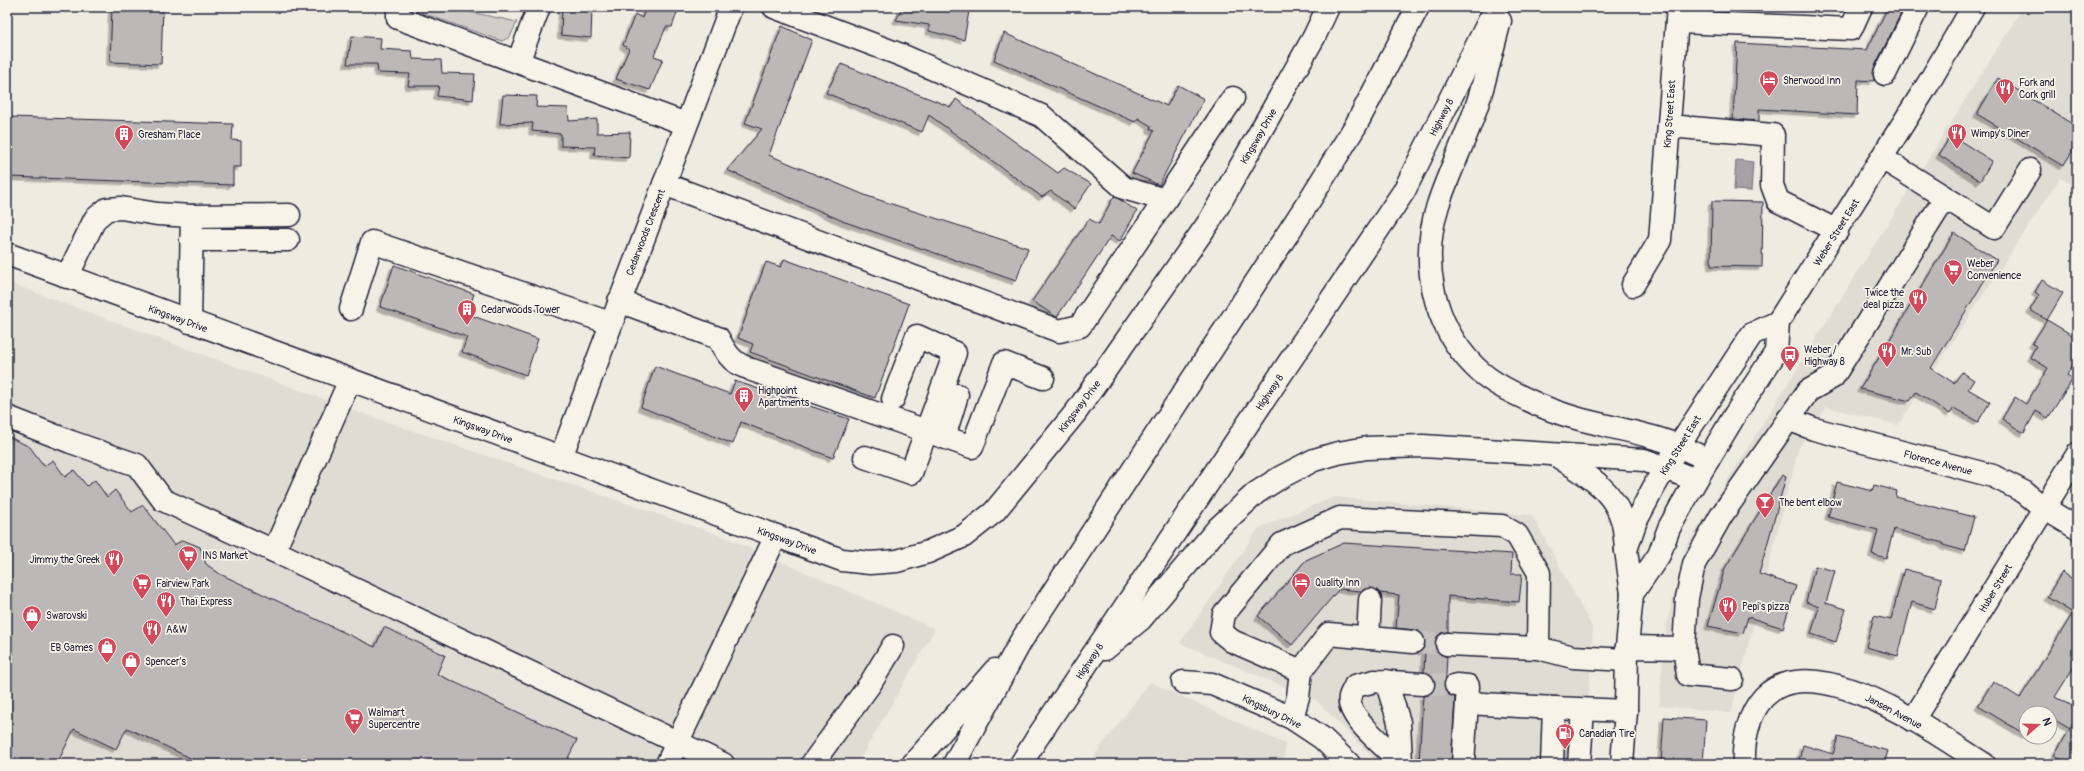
<svg xmlns="http://www.w3.org/2000/svg" width="2084" height="771" font-family="Pangolin,sans-serif">
	<defs>
		<filter id="shadow"><feDropShadow dx="-3.5" dy="3.5" stdDeviation="0" flood-color="#0004"/></filter>
	</defs>
	<rect width="100%" height="100%" fill="#eeebe1"/>
	<filter id="ink" filterUnits="userSpaceOnUse"><feTurbulence type="fractalNoise" baseFrequency=".025" numOctaves="2"/><feDisplacementMap in="SourceGraphic" scale="8" xChannelSelector="R" yChannelSelector="G"/><feConvolveMatrix kernelMatrix="1 2 1 2 8 2 1 2 1" color-interpolation-filters="sRGB"/></filter>
	<g filter="url(#ink)">
		<g fill="#dfdcd4">
			<path d="M2023,7h54v180l-17,-9 -162,247 -71,-18 -28,40 -68,266 -72,-7 7,-80 20,-79z"/>
			<path d="M7,282l354,131 361,123 213,93 -78,135h-850z"/>
			<path d="M1334,497l198,18 61,114 -9,135h-205l-63,-64 -136,-57 79,-115z"/>
			<path d="M1150,682l135,62 -1,20h-196z"/>
		</g>
		<path fill="#d1cdc9" stroke="#7a7882" d="M420,7h50v5l47,10 -7,15 -8,4 -80,-28z"/>
		<path fill="#a6a3a6" stroke="#716f7b" d="M1736,160l17,2 -2,29 -17,-1z"/>
		<g fill="#bbb8b7" stroke="#22223b" filter="url(#shadow)">
			<path d="M112,7h51l-2,57 -51,-2z"/>
			<path d="M562,7h30l-1,31 -30,-3z"/>
			<path d="M646,7h33l-7,20h-6l-12,29 9,3 -13,31 -34,-11 13,-30 -6,-4 12,-31 7,4z"/>
			<path d="M903,7h39l27,4 -5,29 -35,-9v-6l-33,-5z"/>
			<path d="M1888,7h16l-30,61 -1,6 1,7 -16,-1 -1,35 -98,-6v12l-26,-2 4,-76 130,7z"/>
			<path d="M782,26l30,14 -43,115 98,41 161,52 -12,33 -171,-59 -118,-52 35,-41 -17,-6z"/>
			<path d="M1004,33l163,73 11,-21 26,14 -45,86 -27,-12 22,-42 -4,-2 1,-3 -13,-8 -3,4 -141,-62z"/>
			<path d="M352,36l29,2 -1,11 32,2 1,8 28,1 1,13 33,1 -2,26 -36,-4 2,-10h-31l2,-12 -32,-1 -1,-9h-30z"/>
			<path d="M841,64l110,43 5,-8 102,74 6,-5 27,16 -17,25 -23,-18 -9,6 -113,-82 -7,17 -96,-39z"/>
			<path d="M1998,78l79,49v17l-14,22 -86,-52z"/>
			<path d="M503,95l34,1 -1,11 32,1 1,13 28,-2v14l33,-1 -1,26 -35,-3 1,-8 -34,-1v-12l-29,-3 1,-8 -33,1z"/>
			<path d="M11,117l222,7 -1,16 9,1v26h-8v18l-224,-8 1,-15h-3v-29l4,1z"/>
			<path d="M1951,135l41,26 -12,20 -41,-26z"/>
			<path d="M1114,196l23,15 -17,30 -9,-5 -54,81 -2,-1 -23,-15 57,-82 10,5z"/>
			<path d="M1712,201l51,1 -1,65 -51,-1z"/>
			<path d="M1954,233l43,27 -66,108 23,15 8,-11 12,8 -6,9 22,13 -12,20 -24,-14 -4,6 -34,-22 -6,9 -50,-12z"/>
			<path d="M784,259l125,45 -34,94 -125,-46 3,-8 -15,-6 28,-76 15,5z"/>
			<path d="M394,265l80,29 -7,20 71,25 -12,36 -64,-23 5,-15 -87,-30z"/>
			<path d="M2042,280l21,13 -16,27 -17,-10 9,-15 -4,-3z"/>
			<path d="M2047,320l30,18v20l-10,17 6,4 -25,39 -12,-7 -12,22 -22,-14 13,-22 11,7 22,-36 -18,-11 6,-11 -4,-2z"/>
			<path d="M655,366l75,28 5,-13 114,38 -16,39 -92,-36 -8,22 -92,-37z"/>
			<path d="M7,436l23,11 14,19 9,-6 12,17 9,-7 13,16 8,-6 12,17 8,-7 17,22 11,-7 31,40 9,-5 17,7 6,17 14,10 155,73 9,-20 61,28 -8,19 140,66 -12,24h-362l-76,-36 -11,21 -42,-20 -17,35h-50z"/>
			<path d="M1782,475l4,2 -27,97 37,12 -13,42 -35,-11 -5,16 -35,-7 17,-58z"/>
			<path d="M1837,482l35,9 2,-6 23,6 -1,6 78,20 -9,34 -22,-6v-2l-49,-14 -8,29 -14,-4 6,-24 -50,-13z"/>
			<path d="M1344,543l168,11 -1,20h11l-3,28 -71,-6v36l-7,1 -4,4 -2,6 1,6 4,5 7,3 -2,33 4,5 6,2 -4,67h-32l4,-68 6,-1 4,-4 2,-7 -1,-6 -4,-4 -6,-2 1,-21h-4l4,-7 -1,-8 -4,-4 -5,-2 -19,-2 3,-33 -19,-2 -9,-5 -10,3 -22,-2 -47,56 -34,-29 48,-56z"/>
			<path d="M1815,566l20,5 -9,32 20,6 -10,33 -25,-8 8,-27 -13,-5z"/>
			<path d="M1904,569l37,10 -6,30 -23,-7 -14,54 -32,-9 8,-31 17,4z"/>
			<path d="M2062,572l15,10v80l-22,35 22,12v9l-7,11 -20,-12v-4h-24v22l-48,-29 15,-25 27,17 53,-85 -26,-16z"/>
			<path d="M1664,717l42,3 -3,44h-42z"/>
			<path d="M2077,718v39l-4,7h-5l-14,-9z"/>
			<path d="M1838,737l50,14 -4,13h-86l5,-19 30,9z"/>
		</g>
		<g fill="none" stroke-linecap="round" stroke-linejoin="round">
			<g stroke="#c5c3c0" stroke-width="22" stroke-dasharray="22 11" stroke-linecap="butt">
				<path d="M1413,642l34,2"/>
				<path d="M1423,684l33,1"/>
				<path d="M1556,755l17,2"/>
			</g>
			<g stroke="#22223b" stroke-width="25">
				<g id="minor">
					<path d="M398,7v11l288,106"/>
					<path d="M1677,22l174,7 10,-22"/>
					<path d="M518,62l21,-55"/>
					<path d="M1885,74l33,-67"/>
					<path d="M1669,126l104,9 -1,50 6,16 59,30"/>
					<path d="M1882,158l112,70 36,-58"/>
					<path d="M664,184l395,147 21,-5 85,-126 -41,-12 -82,-72 -141,-61 -127,-48"/>
					<path d="M1165,200l68,-102"/>
					<path d="M192,216l97,-1"/>
					<path d="M191,240h97"/>
					<path d="M7,254l835,306 28,3 27,-2 31,-9 36,-16 30,-24 82,-100 133,-190 105,-185 14,-30"/>
					<path d="M67,277l28,-58 12,-10 14,-1 36,6 35,2 -2,106"/>
					<path d="M1633,285l27,-45 18,-233"/>
					<path d="M619,301l99,37c7,13 13,24 27,29"/>
					<path d="M351,309l21,-67 238,81"/>
					<path d="M752,370l220,77 32,-84 39,15"/>
					<path d="M7,417l64,25 66,23 26,35 111,51 449,213"/>
					<path d="M1788,419l26,10 179,47 31,16 20,16 33,20"/>
					<path d="M944,437l13,-42"/>
					<path d="M561,457l170,-450"/>
					<path d="M865,457l46,16 44,-120 -38,-17 -24,63"/>
					<path d="M274,551l76,-171"/>
					<path d="M1368,638l2,-38"/>
					<path d="M1447,644l91,4 35,9 53,3"/>
					<path d="M1627,647l57,1"/>
					<path d="M1301,671l-69,-30 -11,-9 3,-18 58,-70 58,-26 162,8 15,9 22,38 -1,75"/>
					<path d="M1732,679l-44,-4 -4,-27 3,-50 7,-34 27,-48 87,-125 25,-14 112,-179"/>
					<path d="M1386,681l13,41 2,40 -2,2"/>
					<path d="M1183,682l29,2 80,34 30,20 27,26"/>
					<path d="M1456,685l12,1 -5,78"/>
					<path d="M1467,703l87,5"/>
					<path d="M1292,718l6,-21 3,-26 28,-37 84,8"/>
					<path d="M1913,720l164,-265"/>
					<path d="M667,764l109,-228"/>
					<path d="M812,764l58,-80 23,-38"/>
					<path d="M1402,764c-12,-14 -57,-47 -52,-67 1,-4 4,-8 5,-11l20,-5 48,3"/>
					<path d="M1552,764l2,-56 72,3"/>
					<path d="M1579,764l4,-54"/>
					<path d="M1744,764c-1,-23 4,-50 20,-67 51,-52 173,38 220,67"/>
				</g>
			</g>
			<g stroke="#22223b" stroke-width="25">
				<g id="major">
					<path d="M1632,594l27,-39 10,-27 27,-48 40,-67 40,-61 2,-30 150,-238 45,-77"/>
					<path d="M1622,764l4,-53 1,-64 5,-53 -6,-44 9,-27 20,-38 24,-40 73,-111 26,-12"/>
				</g>
			</g>
			<g stroke="#22223b" stroke-width="25">
				<g id="highway">
					<path d="M1500,21c-8,28 -14,57 -23,84 -11,34 -28,66 -39,100 -18,56 -6,119 37,162 17,17 42,28 64,38 38,17 81,22 120,34 17,5 33,13 49,21"/>
					<path d="M1557,456c25,16 56,32 65,64 3,9 3,20 4,30"/>
					<path d="M1105,649l36,-30 77,-91 38,-35 25,-16 33,-17 24,-7 29,-5 56,-2 221,14 52,20"/>
					<path d="M913,764l82,-94"/>
					<path d="M954,764l67,-123 288,-440 47,-76 62,-118"/>
					<path d="M1021,764l16,-26 367,-547 92,-184"/>
				</g>
			</g>
			<use href="#minor" stroke="#f7f3e8" stroke-width="22"/>
			<use href="#major" stroke="#f7f3e8" stroke-width="22"/>
			<use href="#highway" stroke="#f7f3e8" stroke-width="22"/>
		</g>
	</g>
	<defs>
		<g id="hotel-pin" transform="scale(1)"><path d="M0 17L-7.5 6A9.5 9.5 0 1 1 7.5 6Z" fill="#d1495b" stroke="#f7f3e8"/><path d="M-6-4.5h1.5V1H6V5H4.5V3h-9V5H-6ZM-4 0a1.8 1.8 0 1 1 3.6 0ZM.5 0V-2.5h3Q6-2.5 6 0Z" fill="#fff"/></g>
		<g id="restaurant-pin" transform="scale(1)"><path d="M0 17L-7.5 6A9.5 9.5 0 1 1 7.5 6Z" fill="#d1495b" stroke="#f7f3e8"/><path d="M-5-6h1v4h1v-4h1v4h1v-4h1v5L-1.5 .5V6h-2V.5L-5-1ZM5-6V6H3V1.5H1.5Q1.5-4 5-6Z" fill="#fff"/></g>
		<g id="building-pin" transform="scale(1)"><path d="M0 17L-7.5 6A9.5 9.5 0 1 1 7.5 6Z" fill="#d1495b" stroke="#f7f3e8"/><path d="M-4-6H4V6H1V3H-1V6H-4ZM-2.5-4.3h1.7v1.8h-1.7ZM.8-4.3h1.7v1.8H.8ZM-2.5-1h1.7V.8h-1.7ZM.8-1h1.7V.8H.8Z" fill="#fff"/></g>
		<g id="supermarket-pin" transform="scale(1)"><path d="M0 17L-7.5 6A9.5 9.5 0 1 1 7.5 6Z" fill="#d1495b" stroke="#f7f3e8"/><path d="M-6-5.5h2.5l.6 2H6L4.5 2H-2.5L-4.4-4H-6ZM-1.5 3.2a1.3 1.3 0 1 0 .1 0ZM3 3.2a1.3 1.3 0 1 0 .1 0Z" fill="#fff"/></g>
		<g id="bus-pin" transform="scale(1)"><path d="M0 17L-7.5 6A9.5 9.5 0 1 1 7.5 6Z" fill="#d1495b" stroke="#f7f3e8"/><path d="M-5-6H5V4H4V6H2V4H-2V6H-4V4H-5ZM-3.5-4V0h7V-4ZM-3.5 1.2v1.5H-2V1.2ZM2 1.2v1.5H3.5V1.2Z" fill="#fff"/></g>
		<g id="bar-pin" transform="scale(1)"><path d="M0 17L-7.5 6A9.5 9.5 0 1 1 7.5 6Z" fill="#d1495b" stroke="#f7f3e8"/><path d="M-6-5H6L.8 .8V4.5H3.5V6h-7V4.5H-.8V.8Z" fill="#fff"/></g>
		<g id="shop-pin" transform="scale(1)"><path d="M0 17L-7.5 6A9.5 9.5 0 1 1 7.5 6Z" fill="#d1495b" stroke="#f7f3e8"/><path d="M-5-2.5h2.3a2.7 3.5 0 0 1 5.4 0H5L5.5 6h-11ZM-1.5-2.5h3a1.5 2.3 0 0 0-3 0Z" fill="#fff"/></g>
		<g id="fuel-pin" transform="scale(1)"><path d="M0 17L-7.5 6A9.5 9.5 0 1 1 7.5 6Z" fill="#d1495b" stroke="#f7f3e8"/><path d="M-5.5-6h7V0h2V4h1.3V-2.5L3-4.5l.8-.8L6-3V5H2.5V1h-1V6h-7ZM-4.2-4.7v3.2H.2V-4.7Z" fill="#fff"/></g>
	</defs>
	<g fill-rule="evenodd">
		<use href="#hotel-pin" x="1769" y="80"/>
		<use href="#restaurant-pin" x="2005" y="88"/>
		<use href="#restaurant-pin" x="1957" y="133"/>
		<use href="#building-pin" x="124" y="134"/>
		<use href="#supermarket-pin" x="1953" y="269"/>
		<use href="#restaurant-pin" x="1918" y="298"/>
		<use href="#building-pin" x="467" y="309"/>
		<use href="#restaurant-pin" x="1887" y="351"/>
		<use href="#bus-pin" x="1790" y="355"/>
		<use href="#building-pin" x="744" y="396"/>
		<use href="#bar-pin" x="1765" y="502"/>
		<use href="#supermarket-pin" x="188" y="555"/>
		<use href="#restaurant-pin" x="114" y="559"/>
		<use href="#hotel-pin" x="1301" y="582"/>
		<use href="#supermarket-pin" x="142" y="583"/>
		<use href="#restaurant-pin" x="166" y="601"/>
		<use href="#restaurant-pin" x="1728" y="606"/>
		<use href="#shop-pin" x="32" y="615"/>
		<use href="#restaurant-pin" x="152" y="629"/>
		<use href="#shop-pin" x="107" y="647"/>
		<use href="#shop-pin" x="131" y="661"/>
		<use href="#supermarket-pin" x="354" y="718"/>
		<use href="#fuel-pin" x="1565" y="733"/>
	</g>
	<g text-anchor="middle" stroke-width="3.5" stroke-linejoin="round" paint-order="stroke">
		<g font-size="10" fill="#22223b" stroke="#f7f3e8" text-anchor="start">
			<text x="1783" y="84">Sherwood Inn</text>
			<text x="2019" y="86">Fork and<tspan x="2019" dy="12">Cork grill</tspan></text>
			<text x="1971" y="137">Wimpy's Diner</text>
			<text x="138" y="138">Gresham Place</text>
			<text x="1967" y="267">Weber<tspan x="1967" dy="12">Convenience</tspan></text>
			<text x="1904" y="296" text-anchor="end">Twice the<tspan x="1904" dy="12">deal pizza</tspan></text>
			<text x="481" y="313">Cedarwoods Tower</text>
			<text x="1804" y="353">Weber /<tspan x="1804" dy="12">Highway 8</tspan></text>
			<text x="1901" y="355">Mr. Sub</text>
			<text x="758" y="394">Highpoint<tspan x="758" dy="12">Apartments</tspan></text>
			<text x="1779" y="506">The bent elbow</text>
			<text x="202" y="559">INS Market</text>
			<text x="100" y="563" text-anchor="end">Jimmy the Greek</text>
			<text x="1315" y="586">Quality Inn</text>
			<text x="156" y="587">Fairview Park</text>
			<text x="180" y="605">Thaï Express</text>
			<text x="1742" y="610">Pepi's pizza</text>
			<text x="46" y="619">Swarovski</text>
			<text x="166" y="633">A&amp;W</text>
			<text x="93" y="651" text-anchor="end">EB Games</text>
			<text x="145" y="665">Spencer's</text>
			<text x="368" y="716">Walmart<tspan x="368" dy="12">Supercentre</tspan></text>
			<text x="1579" y="737">Canadian Tire</text>
		</g>
		<g font-size="10" fill="#22223b" stroke="#f7f3e8">
			<text transform="translate(1669 114) rotate(-86)" y="4">King Street East</text>
			<text transform="translate(1441 117) rotate(-63)" y="4">Highway 8</text>
			<text transform="translate(1258 136) rotate(-60)" y="4">Kingsway Drive</text>
			<text transform="translate(645 232) rotate(-69)" y="4">Cedarwoods Crescent</text>
			<text transform="translate(1836 232) rotate(-58)" y="4">Weber Street East</text>
			<text transform="translate(178 318) rotate(20)" y="4">Kingsway Drive</text>
			<text transform="translate(1269 392) rotate(-56)" y="4">Highway 8</text>
			<text transform="translate(1079 406) rotate(-53)" y="4">Kingsway Drive</text>
			<text transform="translate(483 429) rotate(20)" y="4">Kingsway Drive</text>
			<text transform="translate(1680 445) rotate(-58)" y="4">King Street East</text>
			<text transform="translate(1938 462) rotate(15)" y="4">Florence Avenue</text>
			<text transform="translate(787 540) rotate(20)" y="4">Kingsway Drive</text>
			<text transform="translate(1995 588) rotate(-59)" y="4">Huber Street</text>
			<text transform="translate(1089 661) rotate(-56)" y="4">Highway 8</text>
			<text transform="translate(1272 711) rotate(26)" y="4">Kingsbury Drive</text>
			<text transform="translate(1894 711) rotate(28)" y="4">Jansen Avenue</text>
		</g>
	</g>
	<rect width="2084" height="771" fill="none" stroke="#f7f3e8" stroke-width="24"/>
	<rect x="12" y="12" width="2060" height="747" fill="none" stroke="#22223b" stroke-width="1.5" filter="url(#ink)"/>
	<g transform="translate(2038 725) rotate(70)"><circle r="19" fill="#f7f3e8" stroke="#a29fa3"/>
	<path d="M0-3L7 15L0 10L-7 15Z" fill="#d1495b"/>
	<text y="-6" font-size="11" font-weight="bold" text-anchor="middle" fill="#22223b">N</text>
	</g>
</svg>
